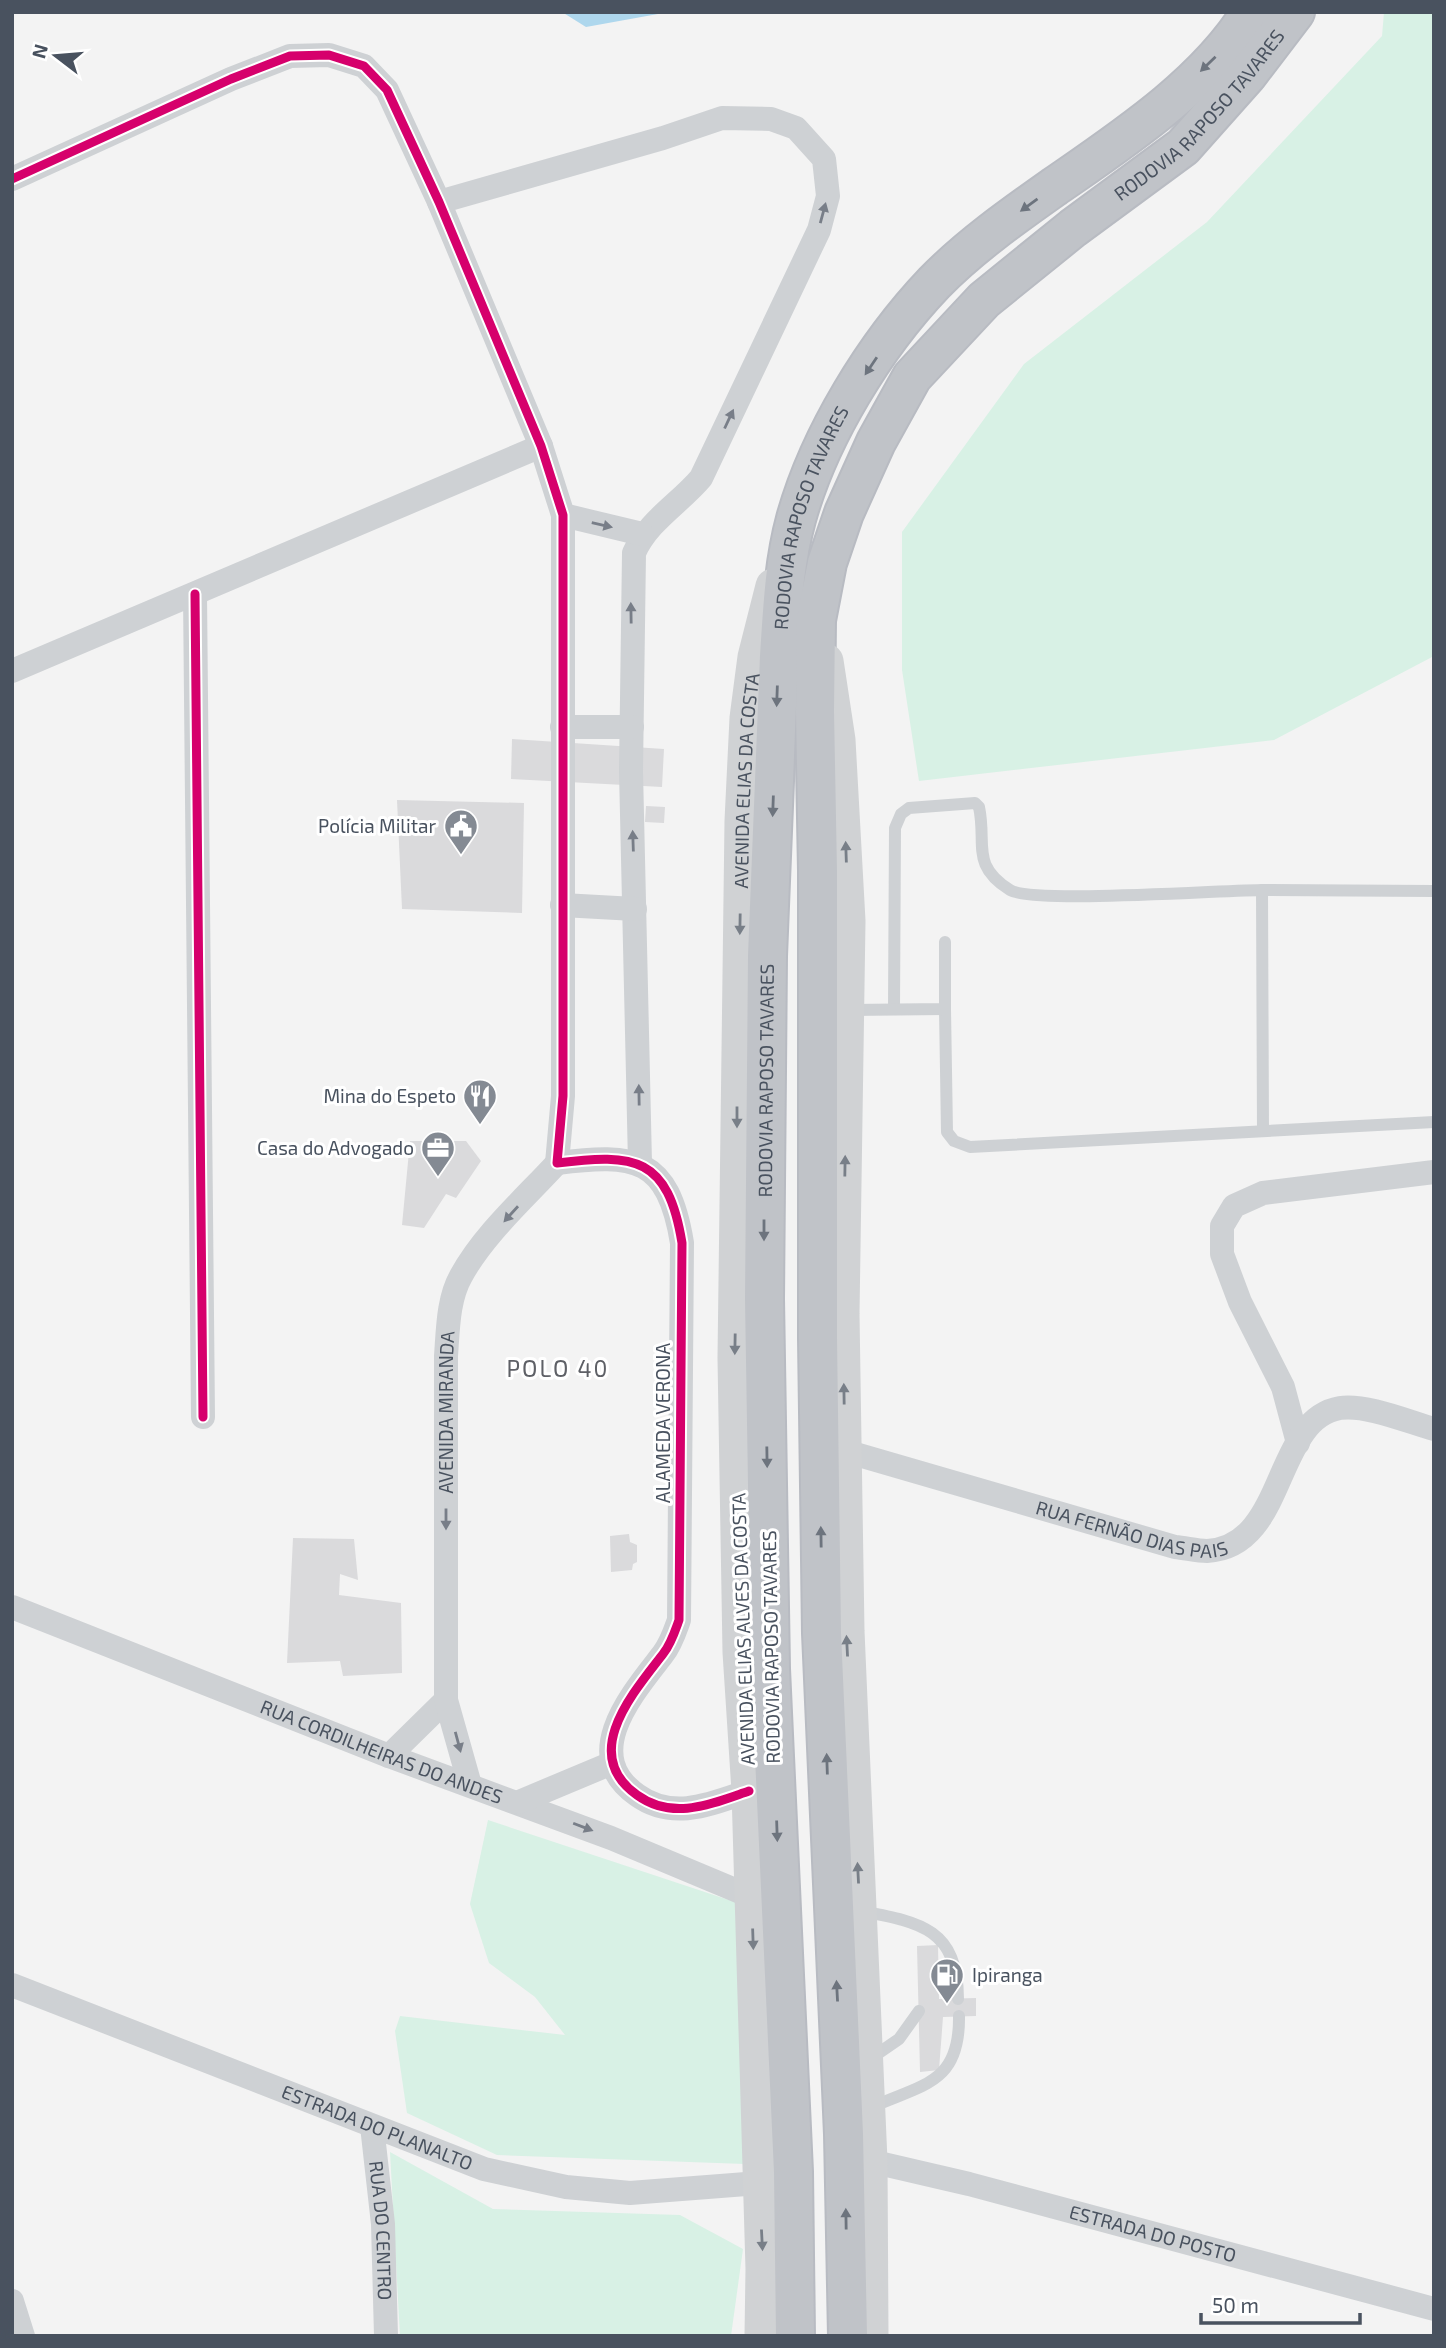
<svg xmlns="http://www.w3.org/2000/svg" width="1446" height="2348" font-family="'Exo 2',sans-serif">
	<rect width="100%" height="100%" fill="#f3f3f3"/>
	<g fill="#d8f1e5">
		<path d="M1384,12h50v644l-160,84 -355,41 -17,-111v-138l122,-168 183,-142 175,-186z"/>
		<path d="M488,1820l250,83 7,261 -248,-9 -90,-42 -12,-82 5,-15 165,19 -30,-38 -46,-34 -19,-59z"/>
		<path d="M390,2152l103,57 187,6 63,34 -12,87h-331z"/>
	</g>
	<path fill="#aed7ed" d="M562,12h107l-83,15z"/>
	<g fill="#dadadc">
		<path d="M512,739l152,10 -2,38 -151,-8z"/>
		<path d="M397,800l127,3 -2,110 -120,-4z"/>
		<path d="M646,806l19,1 -1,16 -19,-1z"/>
		<path d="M410,1141h56l15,20 -25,37 -10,-4 -22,34 -22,-3z"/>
		<path d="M629,1534l1,8 7,3v17l-4,2 -1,6 -21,2 -1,-36z"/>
		<path d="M293,1538l61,1 4,41 -18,-6 -1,21 62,8 1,70 -59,3 -3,-15 -53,2z"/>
		<path d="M938,1945l1,54 37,-1v18l-33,1 -4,53 -19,2 -3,-126z"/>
	</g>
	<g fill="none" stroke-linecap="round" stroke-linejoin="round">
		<g stroke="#b8bbc2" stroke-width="42">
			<g id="motorway">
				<path id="s8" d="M795,2336l-2,-164 -23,-503 -6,-370 3,-343 12,-300c3,-45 5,-93 17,-137 23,-83 79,-174 138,-236 35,-36 79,-67 120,-96 68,-47 153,-103 197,-175"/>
				<path id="s9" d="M848,2336l-4,-202 -22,-501 -4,-295v-467l-3,-160 1,-91 11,-57 17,-50 32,-71 36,-65 72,-77 89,-72 110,-81 64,-72 48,-63"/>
			</g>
		</g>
		<g stroke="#ced1d4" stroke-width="12">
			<path d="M1262,890l1,241"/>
			<path d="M894,1008l1,-180 6,-14 8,-6 66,-5 4,4c8,37 -9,58 31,83 23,14 214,0 254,0 57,0 113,1 170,1"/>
			<path d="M945,1009l2,123 7,9 16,6 464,-25"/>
			<path d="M849,1010l96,-1v-67"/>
			<path d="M861,1911c58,11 97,17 97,88"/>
			<path d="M939,1985l14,-20"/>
			<path d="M870,2059l29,-20 20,-28"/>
			<path d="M872,2107c52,-23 88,-24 87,-91"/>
		</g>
		<g stroke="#ced1d4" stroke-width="24">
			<path d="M12,179l219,-100 59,-23 39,-1 35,11 23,24 52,112 102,244 22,69v581l-6,67"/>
			<path d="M439,202l224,-64 59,-20 49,1 25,9 28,31 4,37 -9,34 -118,248c-22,26 -53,43 -67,75l-3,218 9,392"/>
			<path d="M563,515l79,19"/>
			<path d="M195,594l8,823"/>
			<path d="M12,671l529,-225"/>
			<path d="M562,727h70"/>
			<path d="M562,905l73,4"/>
			<path d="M557,1163c78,-10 111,-6 125,80l-3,377c-4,11 -8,24 -16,34 -30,39 -84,100 -26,141 36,26 74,9 112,-4"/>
			<path d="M1298,1443l-15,-56 -43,-85 -18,-48v-28l12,-20 29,-13 171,-21"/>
			<path id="s1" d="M845,1451l330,96c11,1 22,4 32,4 80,-4 66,-132 133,-143 26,-4 69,14 94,21"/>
			<path id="s2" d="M12,1607l377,149 222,82 141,59"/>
			<path d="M389,1756l57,-56"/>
			<path id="s3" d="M470,1785l-24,-85v-344c2,-27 2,-57 15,-80 23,-42 64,-78 96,-113"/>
			<path d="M519,1802l93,-39"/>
			<path id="s4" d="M12,1985l472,184 82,18 64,6 129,-10"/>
			<path id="s5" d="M372,2126l11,98 3,112"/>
			<path id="s6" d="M870,2161l99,23 465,125"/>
			<path d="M12,2301l11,35"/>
		</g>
		<g stroke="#d0d2d4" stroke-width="35">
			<path d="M826,661l12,79 10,181 -6,393 5,317 23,530 1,175"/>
			<path id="s7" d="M762,2336l1,-67 -14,-478 -9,-139 -5,-294 7,-537 5,-103 8,-61 18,-71"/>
		</g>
		<use href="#motorway" stroke="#c0c3c8" stroke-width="38"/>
		<g stroke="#fff" stroke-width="13">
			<g id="cycleway">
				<path d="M12,179l219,-100 59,-23 39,-1 35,11 23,24 52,112 102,244 22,69v581l-6,67c78,-10 111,-6 125,80l-3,377c-4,11 -8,24 -16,34 -30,39 -84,100 -26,141 36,26 74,9 112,-4"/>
				<path d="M195,594l8,823"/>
			</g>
		</g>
		<use href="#cycleway" stroke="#d6006c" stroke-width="9"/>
	</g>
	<defs><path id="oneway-solid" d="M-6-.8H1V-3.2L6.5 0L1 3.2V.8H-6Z" transform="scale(1.75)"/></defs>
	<g fill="#6d747e">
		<use href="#oneway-solid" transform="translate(1208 64) rotate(136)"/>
		<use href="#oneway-solid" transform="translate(1029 205) rotate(144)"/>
		<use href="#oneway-solid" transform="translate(871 366) rotate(124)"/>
		<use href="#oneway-solid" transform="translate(777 696) rotate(92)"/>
		<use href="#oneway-solid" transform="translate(773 806) rotate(92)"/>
		<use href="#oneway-solid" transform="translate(764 1230) rotate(90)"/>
		<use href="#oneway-solid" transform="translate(767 1457) rotate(89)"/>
		<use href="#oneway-solid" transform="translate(821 1537) rotate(-91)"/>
		<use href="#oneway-solid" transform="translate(827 1764) rotate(-92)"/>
		<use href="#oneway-solid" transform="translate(777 1831) rotate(88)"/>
		<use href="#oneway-solid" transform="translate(837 1991) rotate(-93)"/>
		<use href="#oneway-solid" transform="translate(846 2219) rotate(-91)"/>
	</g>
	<g fill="#787e88">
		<use href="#oneway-solid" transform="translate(823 213) rotate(-75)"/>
		<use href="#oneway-solid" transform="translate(729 419) rotate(-65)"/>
		<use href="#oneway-solid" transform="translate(602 525) rotate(13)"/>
		<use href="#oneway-solid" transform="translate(631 613) rotate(-91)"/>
		<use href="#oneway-solid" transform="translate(633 841) rotate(-92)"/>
		<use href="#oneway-solid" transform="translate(639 1095) rotate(-91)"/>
		<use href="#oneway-solid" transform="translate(511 1214) rotate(132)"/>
		<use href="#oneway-solid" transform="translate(446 1519) rotate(90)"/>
		<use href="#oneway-solid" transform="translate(458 1742) rotate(75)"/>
		<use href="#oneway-solid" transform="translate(583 1827) rotate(21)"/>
	</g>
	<g fill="#787f88">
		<use href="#oneway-solid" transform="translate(846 852) rotate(-92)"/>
		<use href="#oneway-solid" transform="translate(740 924) rotate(91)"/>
		<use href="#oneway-solid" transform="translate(737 1117) rotate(90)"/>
		<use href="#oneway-solid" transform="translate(845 1166) rotate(-89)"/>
		<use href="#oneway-solid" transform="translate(735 1344) rotate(91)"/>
		<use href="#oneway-solid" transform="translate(844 1394) rotate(-91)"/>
		<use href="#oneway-solid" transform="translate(847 1646) rotate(-93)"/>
		<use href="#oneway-solid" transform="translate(858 1873) rotate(-93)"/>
		<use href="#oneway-solid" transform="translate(753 1939) rotate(88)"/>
		<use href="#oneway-solid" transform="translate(762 2240) rotate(87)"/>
	</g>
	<defs>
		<g id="civic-pin" transform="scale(1.75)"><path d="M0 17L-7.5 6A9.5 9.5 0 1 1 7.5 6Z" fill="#848a93" stroke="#fff"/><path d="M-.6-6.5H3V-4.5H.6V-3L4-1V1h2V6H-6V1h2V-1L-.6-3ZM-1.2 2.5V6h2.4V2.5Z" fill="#fff"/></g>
		<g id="restaurant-pin" transform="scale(1.75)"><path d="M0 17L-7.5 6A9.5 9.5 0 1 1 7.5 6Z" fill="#848a93" stroke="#fff"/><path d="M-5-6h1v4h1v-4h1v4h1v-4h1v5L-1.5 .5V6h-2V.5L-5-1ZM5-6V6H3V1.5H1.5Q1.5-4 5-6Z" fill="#fff"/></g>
		<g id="office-pin" transform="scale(1.75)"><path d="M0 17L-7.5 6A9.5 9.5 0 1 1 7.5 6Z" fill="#848a93" stroke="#fff"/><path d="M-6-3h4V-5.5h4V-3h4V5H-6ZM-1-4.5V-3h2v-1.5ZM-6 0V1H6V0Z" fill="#fff"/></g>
		<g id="fuel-pin" transform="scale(1.75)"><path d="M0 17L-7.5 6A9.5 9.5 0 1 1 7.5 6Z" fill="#848a93" stroke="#fff"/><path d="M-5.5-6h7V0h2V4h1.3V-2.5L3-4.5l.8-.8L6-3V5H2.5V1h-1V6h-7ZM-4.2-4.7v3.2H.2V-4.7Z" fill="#fff"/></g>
	</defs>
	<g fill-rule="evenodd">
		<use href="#civic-pin" x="461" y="826"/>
		<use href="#restaurant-pin" x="480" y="1096"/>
		<use href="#office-pin" x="438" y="1148"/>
		<use href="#fuel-pin" x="947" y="1975"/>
	</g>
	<g text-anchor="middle" stroke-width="6" stroke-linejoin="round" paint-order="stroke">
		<g font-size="19" fill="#49525f" stroke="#fff">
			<text dy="7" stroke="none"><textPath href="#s9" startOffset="2370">RODOVIA RAPOSO TAVARES</textPath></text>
			<text dy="7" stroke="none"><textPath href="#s8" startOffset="1824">RODOVIA RAPOSO TAVARES</textPath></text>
			<text dy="7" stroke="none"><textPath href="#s7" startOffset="1556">AVENIDA ELIAS DA COSTA</textPath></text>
			<text dy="7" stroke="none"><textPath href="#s8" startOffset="1256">RODOVIA RAPOSO TAVARES</textPath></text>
			<text dy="7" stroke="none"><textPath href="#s3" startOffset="376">AVENIDA MIRANDA</textPath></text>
			<text transform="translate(663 1423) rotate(-90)" y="7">ALAMEDA VERONA</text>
			<text dy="7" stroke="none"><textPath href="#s1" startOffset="298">RUA FERNÃO DIAS PAIS</textPath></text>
			<text transform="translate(743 1629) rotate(-92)" y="7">AVENIDA ELIAS ALVES DA COSTA</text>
			<text transform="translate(771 1647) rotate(-91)" y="7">RODOVIA RAPOSO TAVARES</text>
			<text dy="7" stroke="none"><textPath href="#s2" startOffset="397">RUA CORDILHEIRAS DO ANDES</textPath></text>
			<text dy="7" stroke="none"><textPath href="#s4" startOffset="392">ESTRADA DO PLANALTO</textPath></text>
			<text dy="7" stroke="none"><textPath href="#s5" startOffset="105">RUA DO CENTRO</textPath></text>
			<text dy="7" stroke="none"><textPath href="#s6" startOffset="292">ESTRADA DO POSTO</textPath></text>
		</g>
		<g font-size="19" fill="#49525f" stroke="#fff" text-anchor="end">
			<text x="436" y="833">Polícia Militar</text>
			<text x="456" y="1103">Mina do Espeto</text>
			<text x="414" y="1155">Casa do Advogado</text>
			<text x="972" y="1982" text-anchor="start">Ipiranga</text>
		</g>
		<g font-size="23" letter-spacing="2" fill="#5e6066" stroke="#fff">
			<text x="558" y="1377">POLO 40</text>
		</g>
	</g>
	<rect width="1446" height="2348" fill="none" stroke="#49525f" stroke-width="28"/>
	<g transform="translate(56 56) rotate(286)" stroke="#ffffff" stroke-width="5" paint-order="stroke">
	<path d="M0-5L12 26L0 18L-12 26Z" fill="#49525f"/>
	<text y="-10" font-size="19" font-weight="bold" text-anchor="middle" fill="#49525f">N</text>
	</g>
	<path d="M1201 2313v10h159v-10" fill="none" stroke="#49525f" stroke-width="3.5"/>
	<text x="1212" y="2313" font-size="21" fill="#49525f" stroke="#ffffff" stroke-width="5" paint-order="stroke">50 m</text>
</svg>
